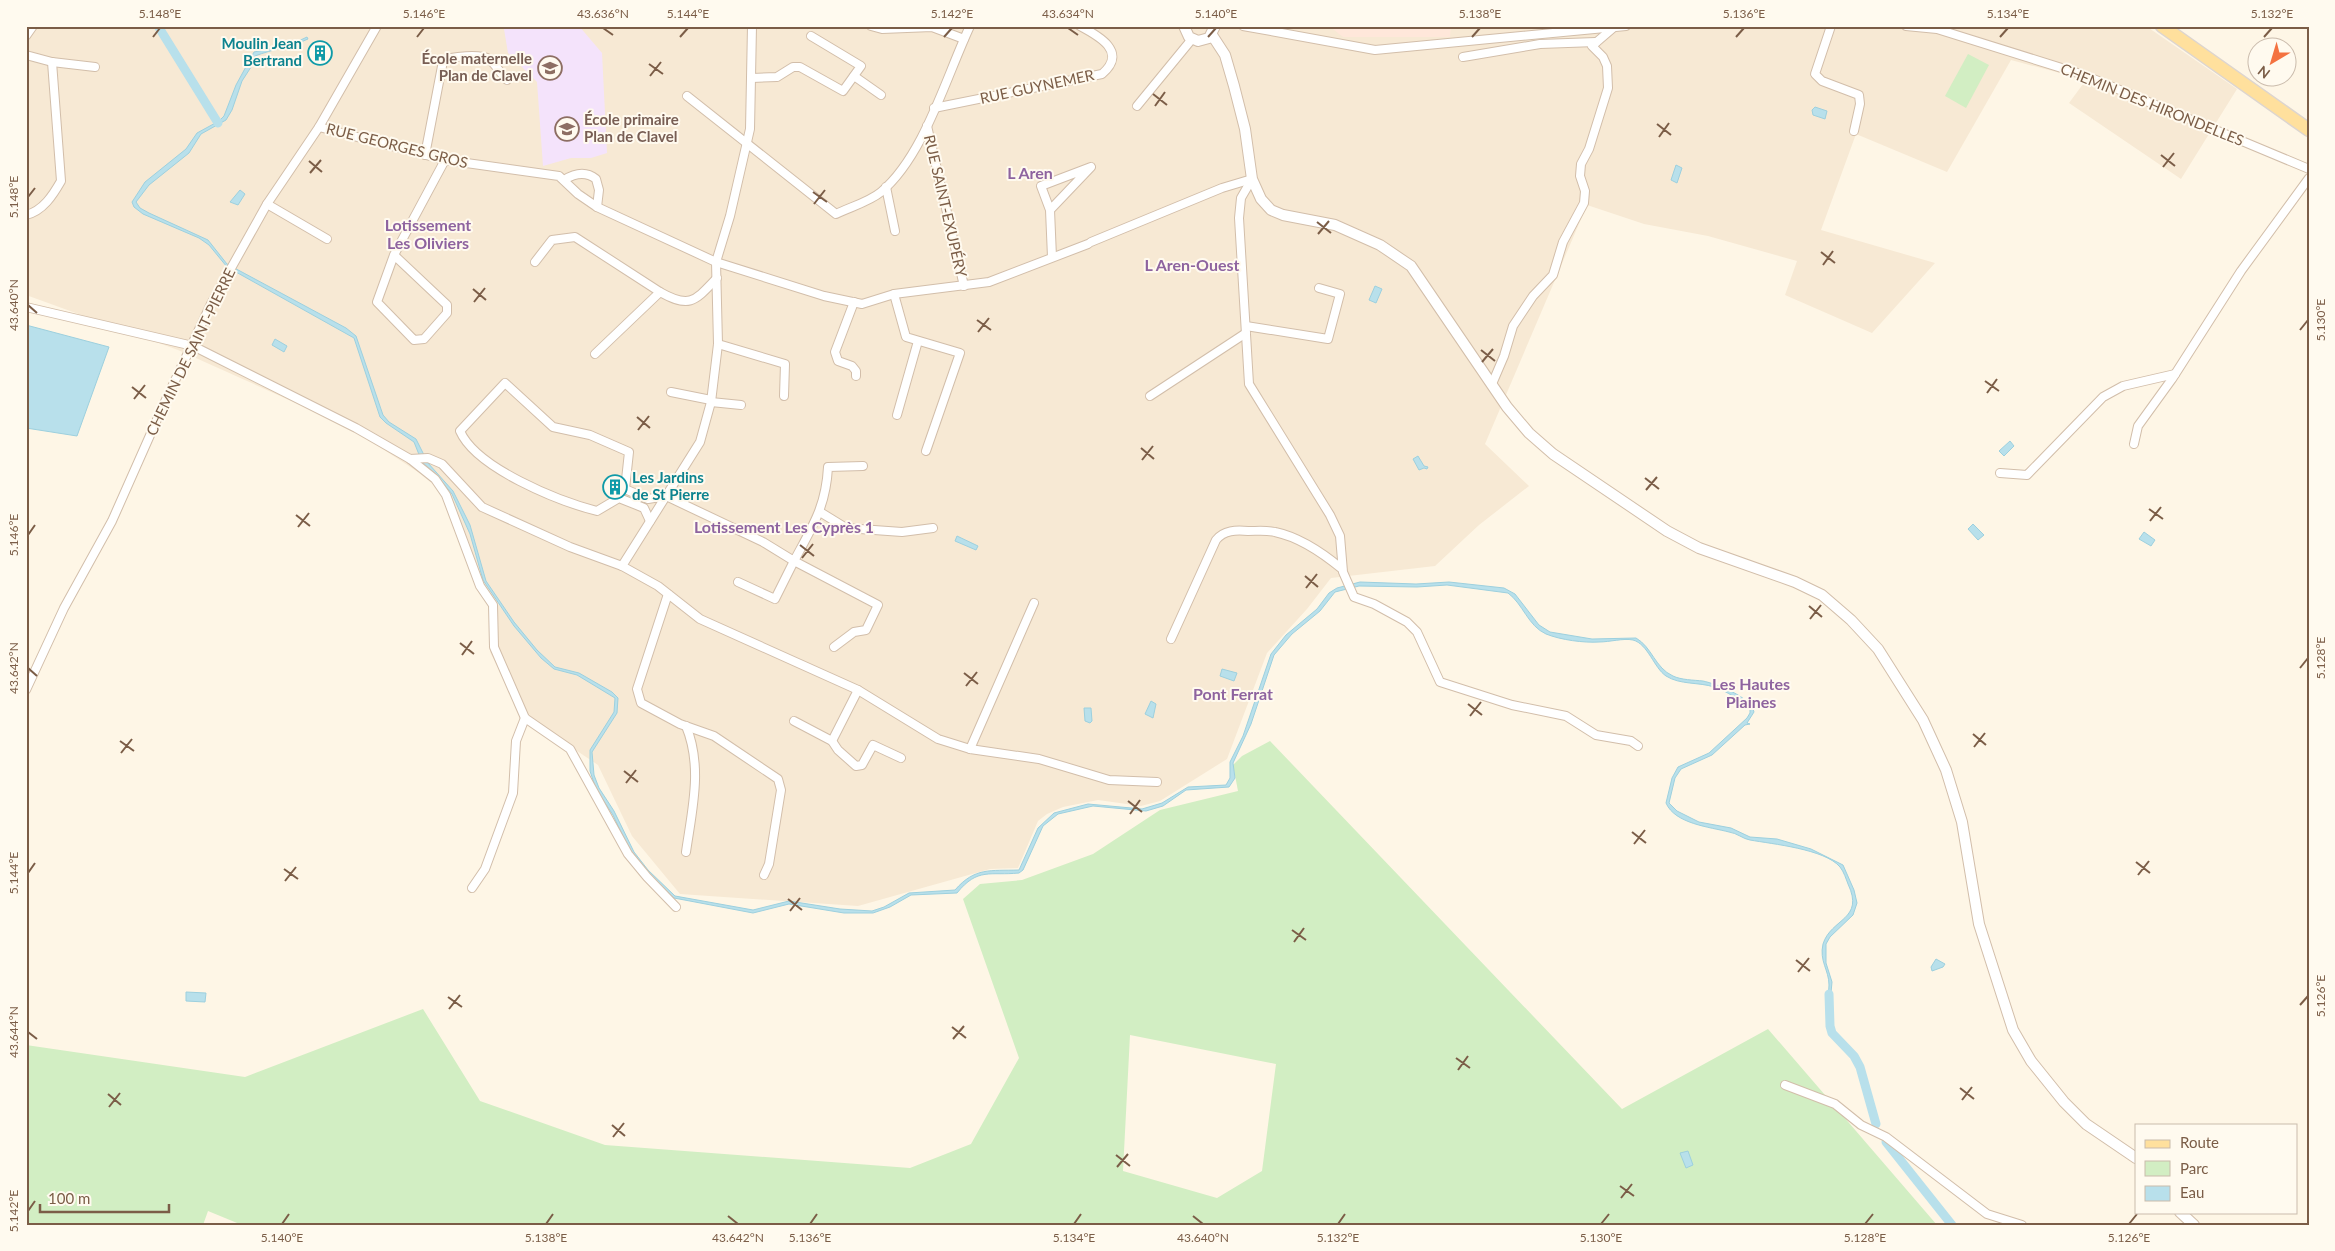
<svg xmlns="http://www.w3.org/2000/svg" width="2335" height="1251" font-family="Lato,sans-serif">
	<rect width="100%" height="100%" fill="#fef6e6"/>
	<path fill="#f7e9d4" d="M26,26h2120l91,63 -56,90 -112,-76 17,-23 -75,-20 -64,112 -91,-38 -35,96 114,33 -63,70 -87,-38 12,-34 -89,-25 -64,-12 -57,-19 -102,239 44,42 -50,39 -44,41 -104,12 -24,31 -40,44 -40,106 -67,42 -19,5 -43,-6 -35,7 -16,7 -9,7 -20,47 -28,1 -132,37 -178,-12 -48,-58 -34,-71 -76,-51 -32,-62 3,-32 -19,-57 -33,-76 -92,-60 -171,-77 -152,-55z"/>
	<path fill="#ffe7da" d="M1329,26h122l-1,11h-107z"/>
	<path fill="#f4e3fb" d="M507,26h72l23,27 5,100 -16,5h-20l-28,8 -6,-84 -29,-29 -4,-24z"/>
	<g fill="#d2eec3" fill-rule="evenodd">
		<path d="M1968,54l21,11 -23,43 -21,-12z"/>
		<path d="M1270,741l352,368 146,-80 169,196h-1695l-34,-14 -5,14h-177v-180l219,32 178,-68 57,92 125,44 305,23 61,-24 48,-86 -56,-159 17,-15 42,-4 71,-26 67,-44 78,-19 -5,-26 9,-9zM1130,1035l146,29 -14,107 -45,27 -94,-27z"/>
	</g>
	<g fill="#b8e0eb" stroke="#9dd0de">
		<path d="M307,37l1,2c-17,8 -35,10 -53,17l-2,8 -11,17 -10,29 -6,10 -25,14 -12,19 -40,32 -13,17 4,6 9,5 59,27 19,24 119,64 10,8 27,79 6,7 27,17 12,24 25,28 17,34 16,56 28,41 23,28 18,17 24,6 33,19 6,6 -1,15 -25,39 2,23 5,13 15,23 20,41 14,18 27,26 78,14 36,-9 51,8 32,2 12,-4 25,-14 46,-3c20,-23 35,-19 64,-20l19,-42 16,-15 34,-9 54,5 20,-6 26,-16 38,-2 4,-7v-16l13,-26 28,-82 15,-19 31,-26 12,-16 8,-5 23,-6 56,2 33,-2 55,6 11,6 24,31 11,7 42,7 44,-1c16,9 19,30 37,38 8,4 21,4 30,5 14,3 48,16 51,31l-7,11 3,1 -5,1 -33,30 -31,14 -6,9 -6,25 8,8 22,11 32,6 19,9 27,2 34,10 32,16 11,25 3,13 -4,12 -23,22 -4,7v19l6,19 -3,32c-5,-10 0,-18 0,-29 0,-15 -10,-24 -6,-41 8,-26 42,-24 25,-60 -2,-5 -4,-12 -8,-17 -15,-18 -68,-23 -90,-27 -7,-1 -13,-7 -21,-8 -19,-5 -54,-8 -63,-29l6,-25 6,-11 31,-14 38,-35 3,-5v-5c-11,-8 -23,-17 -36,-21 -15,-5 -34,-2 -48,-11 -12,-8 -18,-32 -33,-36 -10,-2 -23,2 -34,2 -15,1 -38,-2 -53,-8 -18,-8 -23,-30 -38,-41l-61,-8 -30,2 -58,-1 -24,6 -15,19 -28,23 -18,21 -23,69 -18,39 2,15 -6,9 -43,3 -23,16 -17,5 -53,-5 -35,8 -15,12 -20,44 -4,3c-29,3 -41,-6 -62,20l-46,2 -21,12 -17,6h-29l-55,-9 -36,9 -79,-15 -22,-20 -24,-31 -15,-32 -17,-26 -6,-18v-21l24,-38 1,-14 -38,-23 -23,-6 -13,-11 -27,-32 -31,-46 -13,-46 -18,-40 -15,-18 -15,-14 -8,-20 -28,-19 -6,-6 -26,-79 -127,-71 -18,-22 -10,-7 -56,-24 -9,-7 -2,-5 13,-20 41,-33 11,-16 22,-12 5,-5 12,-31 18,-33 36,-7z"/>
		<path d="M1815,107l12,4 -2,8 -12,-4 -1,-5z"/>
		<path d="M1676,165l6,3 -5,15 -6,-3z"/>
		<path d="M240,190l5,4 -7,11 -8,-3z"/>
		<path d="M1375,286l7,3 -6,14 -7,-3z"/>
		<path d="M26,325l83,22 -32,89 -51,-8z"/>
		<path d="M275,339l12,7 -3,6 -12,-7z"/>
		<path d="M2010,441l4,5 -10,10 -5,-5z"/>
		<path d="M1418,456l6,10 4,1 -1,2 -3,-1 -5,2 -6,-11z"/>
		<path d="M1973,524l11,11 -6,5 -10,-11z"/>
		<path d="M2144,532l11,8 -4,6 -12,-7z"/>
		<path d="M957,536l21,10 -2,4 -21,-9z"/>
		<path d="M1222,669l15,4 -3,8 -14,-5z"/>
		<path d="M1151,701l5,3 -3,14 -8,-4z"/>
		<path d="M1084,708h7l1,13 -2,2 -5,-2z"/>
		<path d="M1936,959l9,5 -2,3 -11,4 -1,-4z"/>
		<path d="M186,992l20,1 -1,9 -19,-1z"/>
		<path d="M1688,1151l5,14 -7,3 -6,-15z"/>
	</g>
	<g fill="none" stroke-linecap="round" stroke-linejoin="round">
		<g stroke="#b8e0eb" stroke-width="9">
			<path d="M158,26l60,97"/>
			<path d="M1829,994l1,32 2,7 22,23 6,11 16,57"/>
			<path d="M1886,1142l66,83"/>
		</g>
		<g stroke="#d2beaa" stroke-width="10">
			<g id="minor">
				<path d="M871,26l11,3 50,-2 32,12"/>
				<path d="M1243,26l132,24 251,-24"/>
				<path d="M1831,26l-16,48 7,7 37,14 1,9 -6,27"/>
				<path d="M1906,26l31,3 147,46 225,94"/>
				<path d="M26,36l7,-10"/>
				<path d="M26,55l26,7 43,5"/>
				<path d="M1463,57l77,-13 56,-2"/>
				<path d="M854,76l27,19"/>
				<path d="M752,78l25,-1 16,-10h7l43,24 18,-25 -50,-30"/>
				<path d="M687,96l149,118c14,-7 33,-12 45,-22 43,-36 65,-115 89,-166"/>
				<path d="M1137,106l55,-67"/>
				<path d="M934,108l168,-34c26,-22 -3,-38 -22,-48"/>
				<path d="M927,126l37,160"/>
				<path d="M319,127l126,33 114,16 19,18 19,13 119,55 108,34 38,8 32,-10 95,-12 99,-38"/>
				<path d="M425,155l18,-94c8,-5 38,-7 46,-2 7,6 12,15 18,21"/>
				<path d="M1252,179l-11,19 -2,20 10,166 81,131 10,21 3,36 11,25 20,7 33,18 10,10 23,50 72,23 54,11 30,19 35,6 7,5"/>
				<path d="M564,180c11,-7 22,-9 32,-1l3,11 -2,17"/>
				<path d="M886,187l9,44"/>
				<path d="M267,204l60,35"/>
				<path d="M1050,210l-9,-24 50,-19 -41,43 2,47"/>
				<path d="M26,215c17,-4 27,-20 35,-34l-9,-119"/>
				<path d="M1091,242l131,-54 30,-9"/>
				<path d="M394,255l53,50v8l-23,26 -10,1 -37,-38 17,-47 51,-95"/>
				<path d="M535,262l17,-22 23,-3 85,55"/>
				<path d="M894,294l12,43 54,16 -34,98"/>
				<path d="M854,302l-19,50 3,9 14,5 4,5v5"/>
				<path d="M26,307l167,39 163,82 54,31 18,-1 14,6 40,43 88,40 52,19 36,20 42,33 158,71 80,49 32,10 69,10 70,21 48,2"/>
				<path d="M1246,326l82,13 12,-45 -21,-6"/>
				<path d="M718,344l67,20 -1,32"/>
				<path d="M595,354l65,-62c30,17 35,9 57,-14"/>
				<path d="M1492,384l12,-28 9,-30 20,-30 20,-21 10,-33 21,-39 1,-12 -5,-15 1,-12 8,-15 19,-61 -1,-22 -4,-9 -11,-11 21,-18"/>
				<path d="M671,392l40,8"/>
				<path d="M1150,396l96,-63"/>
				<path d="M711,402l30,3"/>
				<path d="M897,415l21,-74"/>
				<path d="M2134,444l4,-18 34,-47 69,-108 68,-93"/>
				<path d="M410,459l25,20 11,16 34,91 13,19 1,42 31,71 45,31 58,105 19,23 29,30"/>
				<path d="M2000,473l27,2 76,-78 20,-11 52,-12"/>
				<path d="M820,512l26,16 56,4 31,-4"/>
				<path d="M650,521l-6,-13 -25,-10 -22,13c-39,-10 -121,-43 -137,-80l45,-48 48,44 37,8 39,17 -4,37 23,10 18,-3 97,46 31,19c18,-34 32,-54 34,-94l35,-1"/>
				<path d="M622,566l78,-124 11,-40 7,-58 -2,-82 14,-46 20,-87 2,-103"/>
				<path d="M738,582l37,17 19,-38 84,44 -12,25 -12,2 -20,15"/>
				<path d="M668,594l-31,95 4,14 39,21 34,12 64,43 3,11 -12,74 -5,11"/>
				<path d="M1171,639l45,-99c8,-10 20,-10 32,-9 9,0 19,-1 27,1 24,5 49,22 67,37"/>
				<path d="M26,690l38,-82 48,-87 51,-115 48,-102 56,-100 52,-77 58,-101"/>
				<path d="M794,721l38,20 26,-51"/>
				<path d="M686,726c17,41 6,84 0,126"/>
				<path d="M832,741l6,9 18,16 6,-1 11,-20 28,13"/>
				<path d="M970,749l64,-146"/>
				<path d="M472,888l13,-19 28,-76 3,-52 9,-23"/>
				<path d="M1785,1085l50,19 26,21 25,12 101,77 35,11"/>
			</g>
		</g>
		<g stroke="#d2beaa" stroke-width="12">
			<g id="tertiary">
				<path d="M1184,26l5,11 9,4 11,-3 6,-12"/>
				<path d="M1212,35l13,20 9,31 11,43 7,50 9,20 10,11 12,5 52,10 45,20 31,21 96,141 22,26 24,21 114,77 32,17 96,34 27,13 29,25 27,29 45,71 23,50 16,52 17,102 34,106 18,31 33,41 22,22 50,34"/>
				<path d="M2180,1212l14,13"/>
			</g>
		</g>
		<g stroke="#ddd5cf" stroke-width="15">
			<path id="primary" d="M2162,26l147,104"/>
		</g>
		<use href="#minor" stroke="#fff" stroke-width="8"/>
		<use href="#tertiary" stroke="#fff" stroke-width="10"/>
		<use href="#primary" stroke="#ffe09d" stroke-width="12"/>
	</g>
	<path fill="none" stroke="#7b5d47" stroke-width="2" d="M603,28l10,7M1068,28l10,7M153,37l7,-9M417,37l7,-9M680,37l8,-9M944,37l8,-9M1208,37l8,-9M1472,37l8,-9M1736,37l8,-9M2000,37l8,-9M2264,37l8,-9M649,64l14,10M650,76l11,-14M1153,94l14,11M1155,106l10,-14M1657,124l14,11M1659,137l10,-14M2161,155l14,11M309,161l13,11M2163,167l11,-14M310,173l11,-13M813,192l14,10M28,197l7,-9M814,204l11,-14M1317,222l14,11M1318,234l11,-13M1821,252l14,11M1823,265l10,-14M473,289l13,11M474,302l11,-14M28,305l9,8M977,320l14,10M2300,330l8,-10M978,332l11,-14M1481,350l14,11M1482,362l11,-13M1985,381l14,10M132,387l14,11M1987,393l10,-14M134,399l11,-14M637,417l13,11M638,430l11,-14M1141,448l13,11M1142,460l11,-14M1645,478l14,11M1646,490l11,-13M2149,509l14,10M296,515l14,11M2150,521l11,-14M298,527l11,-14M28,535l7,-10M800,545l14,11M802,558l11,-14M1305,576l13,11M1306,588l11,-14M1809,606l13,11M1810,619l11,-14M460,643l14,11M462,655l10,-14M28,668l9,8M2300,668l8,-10M964,673l14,11M966,686l11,-14M1468,704l14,11M1470,716l11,-14M1973,734l13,11M120,741l14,10M1974,747l11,-14M121,753l11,-14M624,771l14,11M626,783l10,-13M1128,801l14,11M1130,814l10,-14M1632,832l14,11M1634,844l11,-14M2136,862l14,11M284,869l14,10M28,873l7,-10M2138,875l11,-14M285,881l11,-14M788,899l14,11M790,911l10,-13M1292,930l14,10M1294,942l10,-14M1796,960l14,11M1798,972l11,-14M448,997l14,10M2300,1005l8,-9M449,1009l11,-14M952,1027l14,11M28,1032l9,7M953,1039l11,-13M1456,1058l14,10M1458,1070l10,-14M1960,1088l14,11M108,1094l13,11M1962,1100l10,-13M109,1107l11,-14M612,1125l13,11M613,1137l11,-14M1116,1155l14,11M1117,1167l11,-13M1620,1186l14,10M1621,1198l11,-14M28,1211l7,-10M728,1216l10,8M1193,1216l10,8M282,1224l7,-10M546,1224l7,-10M810,1224l7,-10M1074,1224l7,-10M1338,1224l7,-10M1601,1224l8,-10M1865,1224l8,-10M2129,1224l8,-10"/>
	<defs>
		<g id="building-ring" transform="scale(1.25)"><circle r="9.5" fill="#fffaef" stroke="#0f9aa8" stroke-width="1.5"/><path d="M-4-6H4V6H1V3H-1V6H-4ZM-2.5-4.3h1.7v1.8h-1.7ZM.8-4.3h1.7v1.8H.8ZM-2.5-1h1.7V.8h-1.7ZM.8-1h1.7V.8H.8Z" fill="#0f9aa8"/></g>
		<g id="school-ring" transform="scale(1.25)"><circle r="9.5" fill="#fffaef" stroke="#8d6e63" stroke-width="1.5"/><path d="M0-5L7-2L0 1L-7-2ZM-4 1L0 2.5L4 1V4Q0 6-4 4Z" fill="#8d6e63"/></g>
	</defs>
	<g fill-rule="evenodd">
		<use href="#building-ring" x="320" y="53"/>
		<use href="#school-ring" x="550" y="68"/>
		<use href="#school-ring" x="567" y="129"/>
		<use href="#building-ring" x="615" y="487"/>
	</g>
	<g text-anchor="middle" stroke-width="4" stroke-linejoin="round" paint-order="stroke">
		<g font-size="15" font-weight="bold" fill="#0d838f" stroke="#fffaef" text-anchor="end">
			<text x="302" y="49">Moulin Jean<tspan x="302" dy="17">Bertrand</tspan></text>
			<text x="632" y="483" text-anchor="start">Les Jardins<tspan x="632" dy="17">de St Pierre</tspan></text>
		</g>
		<g font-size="15" font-weight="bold" fill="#785e54" stroke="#fffaef" text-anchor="end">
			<text x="532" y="64">École maternelle<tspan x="532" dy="17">Plan de Clavel</tspan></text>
			<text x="584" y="125" text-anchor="start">École primaire<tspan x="584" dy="17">Plan de Clavel</tspan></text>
		</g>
		<g font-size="15" fill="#7b5d47" stroke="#fffaef">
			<text transform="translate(1037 87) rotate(-12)" y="5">RUE GUYNEMER</text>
			<text transform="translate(2152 105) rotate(22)" y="5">CHEMIN DES HIRONDELLES</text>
			<text transform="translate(397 146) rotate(14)" y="5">RUE GEORGES GROS</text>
			<text transform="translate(945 206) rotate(77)" y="5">RUE SAINT-EXUPÉRY</text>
			<text transform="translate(191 352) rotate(-64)" y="5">CHEMIN DE SAINT-PIERRE</text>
		</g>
		<g font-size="16" font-weight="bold" fill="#8e639f" stroke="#fffaef">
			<text x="1030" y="179">L Aren</text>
			<text x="428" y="231">Lotissement<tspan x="428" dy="18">Les Oliviers</tspan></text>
			<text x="1192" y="271">L Aren-Ouest</text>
			<text x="784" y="533">Lotissement Les Cyprès 1</text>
			<text x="1751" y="690">Les Hautes<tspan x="1751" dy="18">Plaines</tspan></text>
			<text x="1233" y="700">Pont Ferrat</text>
		</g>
	</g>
	<rect width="2335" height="1251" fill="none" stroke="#fffaef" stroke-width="55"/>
	<rect x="2135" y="1124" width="162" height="90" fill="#fffaef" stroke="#cabbac"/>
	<rect x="2145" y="1140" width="25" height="8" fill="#ffe09d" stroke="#cabbac"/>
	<text x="2180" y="1148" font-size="15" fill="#7b5d47">Route</text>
	<rect x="2145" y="1161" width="25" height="15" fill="#d2eec3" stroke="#cabbac"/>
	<text x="2180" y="1174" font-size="15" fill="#7b5d47">Parc</text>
	<rect x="2145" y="1186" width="25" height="15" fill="#b8e0eb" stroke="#cabbac"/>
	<text x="2180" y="1198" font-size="15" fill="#7b5d47">Eau</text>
	<g transform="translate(2272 62) rotate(218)"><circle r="24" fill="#fffaef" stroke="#cabbac"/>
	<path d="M0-4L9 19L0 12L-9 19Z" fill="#f47240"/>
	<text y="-8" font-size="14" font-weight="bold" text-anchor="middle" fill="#7b5d47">N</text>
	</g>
	<path d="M40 1204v8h129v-8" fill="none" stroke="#7b5d47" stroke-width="2.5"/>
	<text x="48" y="1204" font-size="15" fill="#7b5d47" stroke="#fffaef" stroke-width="4" paint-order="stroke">100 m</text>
	<rect x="28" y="28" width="2280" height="1196" fill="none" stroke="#7b5d47" stroke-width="2"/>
	<g font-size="12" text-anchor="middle" fill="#7b5d47">
		<text x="160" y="18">5.148°E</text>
		<text x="424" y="18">5.146°E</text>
		<text x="603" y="18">43.636°N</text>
		<text x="688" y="18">5.144°E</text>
		<text x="952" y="18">5.142°E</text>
		<text x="1068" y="18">43.634°N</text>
		<text x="1216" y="18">5.140°E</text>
		<text x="1480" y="18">5.138°E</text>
		<text x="1744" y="18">5.136°E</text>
		<text x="2008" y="18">5.134°E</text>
		<text x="2272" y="18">5.132°E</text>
		<text transform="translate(14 197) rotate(-90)" y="4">5.148°E</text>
		<text transform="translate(14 305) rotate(-90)" y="4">43.640°N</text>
		<text transform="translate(2321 320) rotate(-90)" y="4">5.130°E</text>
		<text transform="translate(14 535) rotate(-90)" y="4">5.146°E</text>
		<text transform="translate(2321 658) rotate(-90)" y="4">5.128°E</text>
		<text transform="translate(14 668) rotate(-90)" y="4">43.642°N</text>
		<text transform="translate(14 873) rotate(-90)" y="4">5.144°E</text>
		<text transform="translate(2321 996) rotate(-90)" y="4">5.126°E</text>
		<text transform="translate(14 1032) rotate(-90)" y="4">43.644°N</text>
		<text transform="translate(14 1211) rotate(-90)" y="4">5.142°E</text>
		<text x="282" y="1242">5.140°E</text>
		<text x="546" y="1242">5.138°E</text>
		<text x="738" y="1242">43.642°N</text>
		<text x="810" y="1242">5.136°E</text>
		<text x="1074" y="1242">5.134°E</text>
		<text x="1203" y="1242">43.640°N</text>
		<text x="1338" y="1242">5.132°E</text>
		<text x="1601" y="1242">5.130°E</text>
		<text x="1865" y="1242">5.128°E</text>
		<text x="2129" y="1242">5.126°E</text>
	</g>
</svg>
